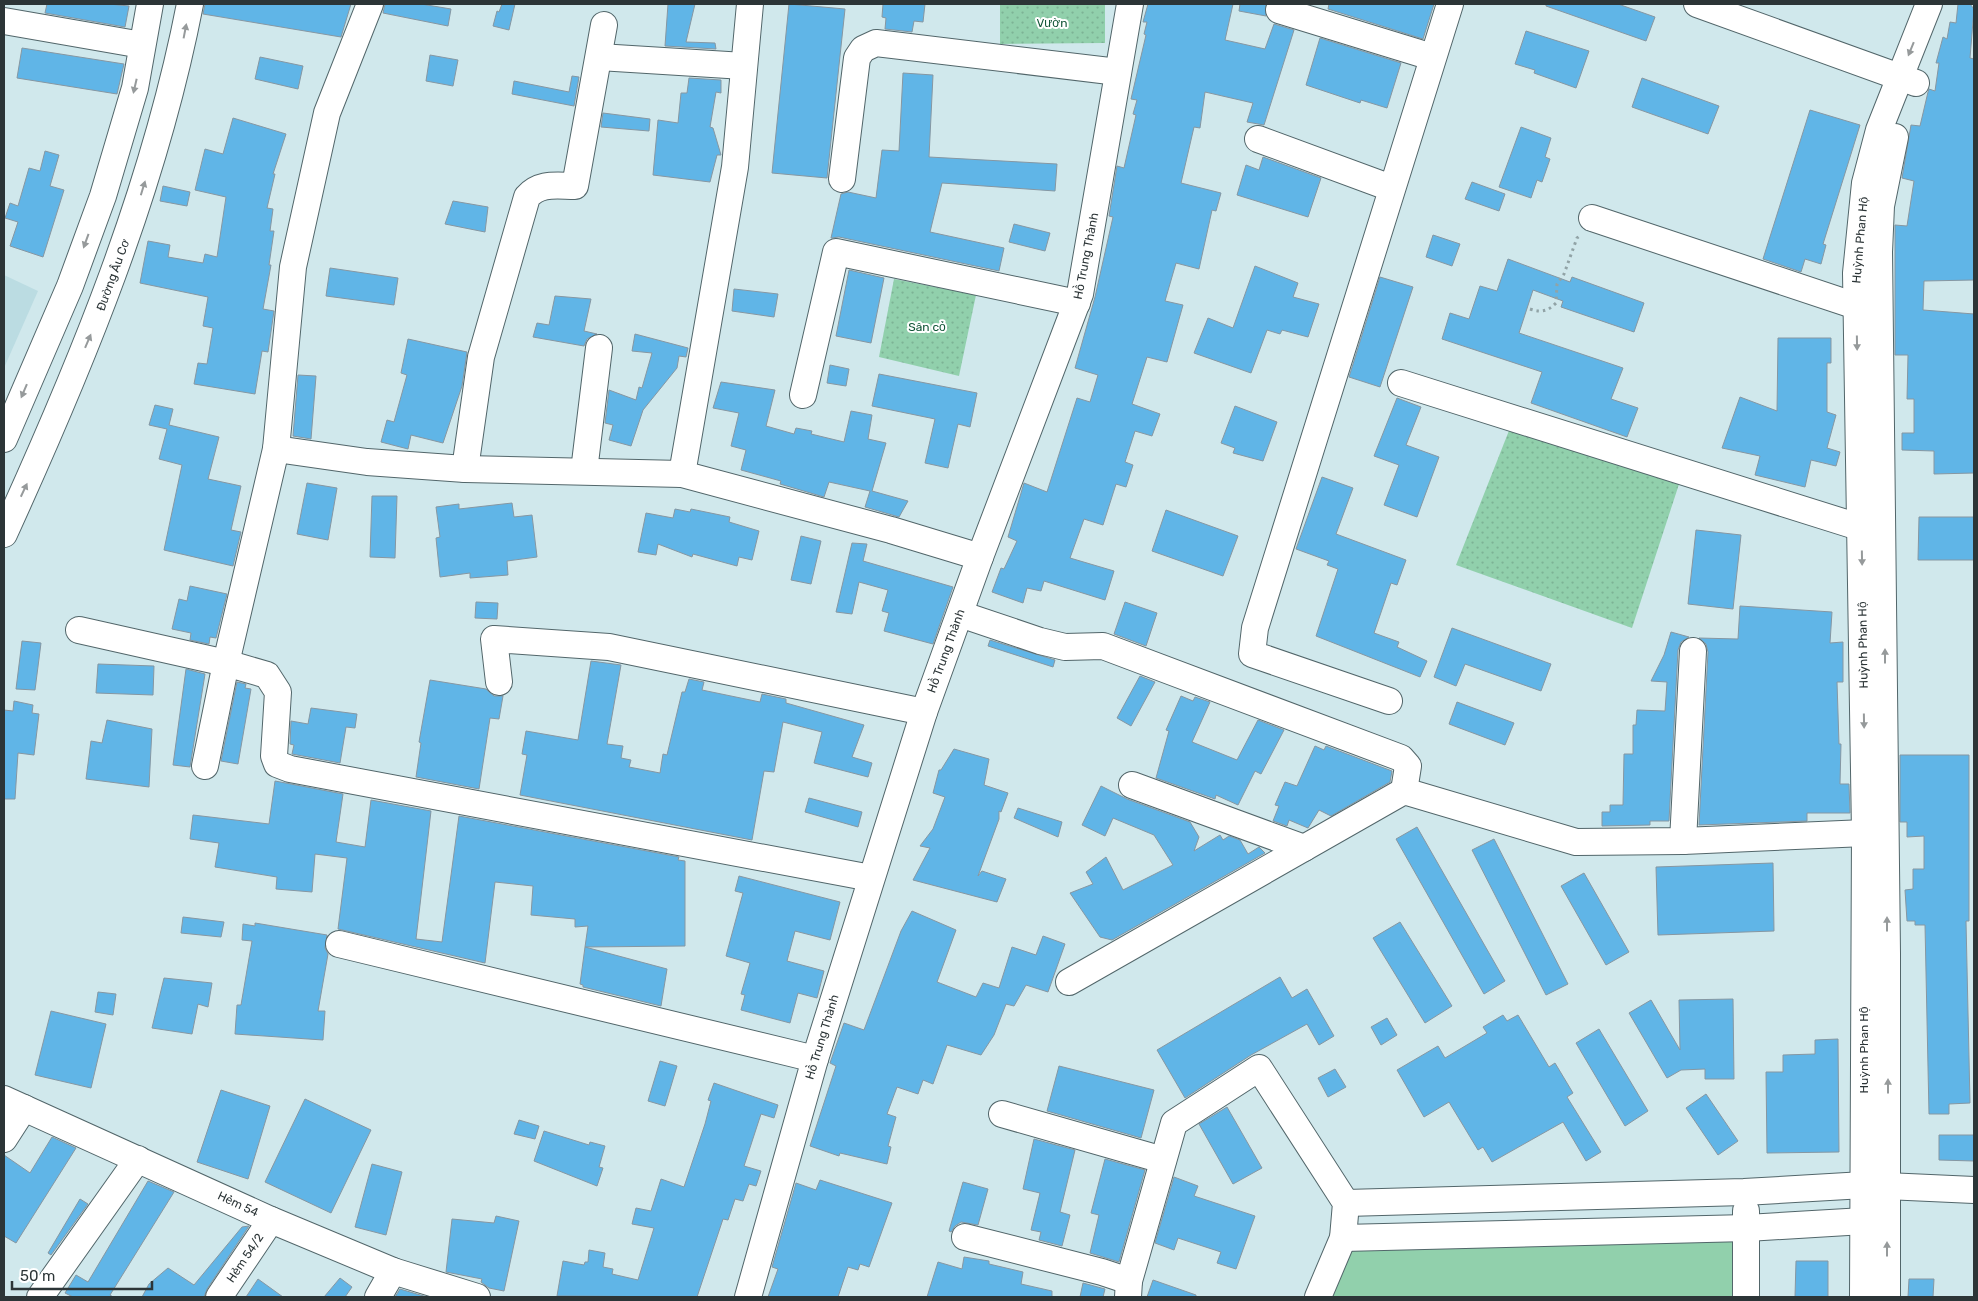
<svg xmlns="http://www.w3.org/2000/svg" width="1978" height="1301" font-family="Rubik,sans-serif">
	<defs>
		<pattern id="grass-dots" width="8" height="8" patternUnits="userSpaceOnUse" patternTransform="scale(1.25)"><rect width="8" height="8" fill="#91d0ac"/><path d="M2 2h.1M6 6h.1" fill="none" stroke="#7db395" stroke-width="1.8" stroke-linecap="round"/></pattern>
	</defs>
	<rect width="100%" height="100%" fill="#d0e8ec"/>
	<path fill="#bbdce2" d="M4,275l34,16 -34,77z"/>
	<g fill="url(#grass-dots)">
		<path d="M1000,4h105v39l-105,1z"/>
		<path d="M894,279l82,16 -17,81 -80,-19z"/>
		<path d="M1512,423l170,52 -50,153 -176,-63z"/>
	</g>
	<path fill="#91d0ac" d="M1747,1228l-1,69h-428l25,-59z"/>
	<g fill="#60b5e7" stroke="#8697a2">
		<path d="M47,4h62l20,2 -4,21 -80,-14z"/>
		<path d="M205,4h146l-10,33 -138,-23z"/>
		<path d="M385,4h36l30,5 -3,17 -65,-13z"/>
		<path d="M502,4h13l-6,26 -16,-4 4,-15 2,1z"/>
		<path d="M668,4h27l-9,38 29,1 1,6 -51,-3z"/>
		<path d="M789,4l56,5 -18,169 -55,-5z"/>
		<path d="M883,4h42l-2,18 -9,-1 -2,11 -27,-3 1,-11 -4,-1z"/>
		<path d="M1148,4h85l-8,36 40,9 9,-25 20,6 -30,95 -17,-3 6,-19 -48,-11 -5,36 -6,-1 -13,56 40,10 -5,18 -4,-1 -13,59 -23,-6 -11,38 18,4 -16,57 -20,-5 -15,47 28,10 -8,22 -17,-5 -10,31 8,3 -7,22 -10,-3 -13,41 -19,-6 -14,39 44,13 -9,29 -61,-19 -3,10 -14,-3 -4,15 -31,-11 9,-24 3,1 13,-28 -9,-4 16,-54 23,9 30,-94 13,4 8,-27 -23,-7 20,-71 18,-80 -4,-1 8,-50 7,2 12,-53 -3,-1 4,-14 -6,-1 15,-64 -2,-1 3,-12h-4z"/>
		<path d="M1240,4h26v12l-27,-5z"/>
		<path d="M1329,4h105l-11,35 -95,-30z"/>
		<path d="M1546,4h72l37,13 -9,24 -100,-35z"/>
		<path d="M1958,4h12l4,5 -4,49 4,1v221l-50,1 -1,29 51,4v159l-40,1v-23l-32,-1v-17h12v-34h-7l1,-44h-13v-130l12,1 7,-45 -12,-3 9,-53 9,1 8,-34 1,-3 6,2 4,-28h-3l7,-26 4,2 3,-17 6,1z"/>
		<path d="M1526,31l63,20 -13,37 -42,-15 1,-3 -20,-6z"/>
		<path d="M1320,38l81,25 -14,45 -26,-8 -1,3 -54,-18z"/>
		<path d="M22,48l102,16 -7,30 -100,-16z"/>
		<path d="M430,55l28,5 -5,26 -27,-5z"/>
		<path d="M260,57l43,9 -5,23 -43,-10z"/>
		<path d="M903,73l30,2 -4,82 128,7 -2,27 -113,-8 -12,49 74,16 -5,23 -160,-34 -8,1 10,-44 7,-2 28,6 6,-48 17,1z"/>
		<path d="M572,76l7,1 -5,29 -62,-12 2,-13 55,11z"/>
		<path d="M689,78l32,2v13l-5,-1 -6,35 3,1 8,27h-4l-7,27 -57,-7 5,-55 20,3 3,-30h6z"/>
		<path d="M1642,78l77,28 -11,28 -76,-27z"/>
		<path d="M1810,110l50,15 -37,119 3,1 -5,19 -16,-5 -4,13 -38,-13z"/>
		<path d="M603,113l47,6 -1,12 -48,-4z"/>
		<path d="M233,118l53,16 -13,40h2l-8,34 6,1 -3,22h4l-5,34h2l-8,44 11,2 -6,41 -6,-1 -7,43 -61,-10 4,-21 9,1 6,-36 -10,-2 5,-29 -68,-14 8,-42 22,4 -2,12 35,6 2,-9 12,3 9,-60 -31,-7 10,-41 18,5z"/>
		<path d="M1521,127l30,11 -6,19 5,2 -8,23 -5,-2 -6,18 -32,-11z"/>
		<path d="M45,151l14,4 -9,31 14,4 -21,67 -33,-11 8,-24 -13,-4 5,-15 8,3 11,-38 11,3z"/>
		<path d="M1263,157l58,21 -13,39 -71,-22 9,-30 13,5z"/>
		<path d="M1472,182l33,12 -6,17 -34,-12z"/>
		<path d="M163,186l27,6 -3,14 -27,-5z"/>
		<path d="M453,201l35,6 -3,25 -40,-8z"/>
		<path d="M1014,224l36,9 -5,18 -36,-9z"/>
		<path d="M1433,235l27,9 -8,22 -26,-9z"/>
		<path d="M1508,259l62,23 2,-5 72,26 -10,29 -73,-25 2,-6 -30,-11 -14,43 104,35 -12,31 27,9 -11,29 -96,-34 11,-31 -100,-33 8,-26 19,6 11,-33 17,5z"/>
		<path d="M1255,266l43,17 -5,14 26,7 -11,33 -26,-7 -2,4 -13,-4 -16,43 -57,-20 14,-35 25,10z"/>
		<path d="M330,268l68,10 -4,27 -68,-9z"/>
		<path d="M849,270l35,8 -13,65 -35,-7z"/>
		<path d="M1380,277l33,10 -33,100 -31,-10z"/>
		<path d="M734,289l44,5 -4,23 -42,-6z"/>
		<path d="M555,296l36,3 -7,32 13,3 -10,5 -3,7 -51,-9 4,-14 12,2z"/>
		<path d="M635,334l53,14 -2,9 -7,-1 -2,12 -34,42 -12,36 -22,-6 4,-15 -8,-2 4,-33 27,10 3,-13 3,1 10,-35 -20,-2z"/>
		<path d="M1778,338h53v25h-4v49l9,3 -9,33 13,4 -4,14 -25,-6 -6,27 -50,-12 5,-19 -38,-8 18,-51 37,14z"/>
		<path d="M408,339l59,13 -5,34 -19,57 -32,-8 -3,14 -27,-7 6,-22 7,2 13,-47 -6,-2z"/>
		<path d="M830,365l19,4 -3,17 -19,-3z"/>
		<path d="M879,374l98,19 -7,34 -12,-3 -10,44 -23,-5 10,-44 -63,-13z"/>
		<path d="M298,375l18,1 -5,63 -18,-3z"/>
		<path d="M721,382l54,8 -9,36 28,8 2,-6 16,3 -1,3 33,8 7,-31 21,4 -4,24 18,4 -14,48 36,10 -9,16 -34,-10 5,-16 -41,-9 -5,15 -44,-13 1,-3 -40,-11 5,-20 -15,-4 8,-33 -26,-5z"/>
		<path d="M1397,398l24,9 -15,38 33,12 -22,60 -33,-12 15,-40 -25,-9z"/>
		<path d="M155,405l18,4 -4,16 50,12 -11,42 33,7 -10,44 10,2 -8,34 -69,-16 18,-85 -23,-6 8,-30 -18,-4z"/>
		<path d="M1235,406l42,16 -14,39 -30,-8 2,-5 -14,-5z"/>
		<path d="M1322,477l31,11 -17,46 70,26 -9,25 -6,-2 -17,50 25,9 -2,5 30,14 -7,16 -104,-41 22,-67 -11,-4 2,-4 -33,-12z"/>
		<path d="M307,483l30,5 -9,52 -31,-6z"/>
		<path d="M372,496h25l-2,62 -25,-1z"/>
		<path d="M512,503l2,14 18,-2 5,42 -30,4 1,14 -38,3v-5l-30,4 -4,-39 4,-1 -4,-30 23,-3v5z"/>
		<path d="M675,509l15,3 1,-3 39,8 -1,5 30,9 -7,29 -13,-3 -2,9 -44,-12 -1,3 -34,-13 -2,11 -18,-3 8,-39 27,5z"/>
		<path d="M1166,510l72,26 -15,40 -71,-25z"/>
		<path d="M1919,517h55v43h-56z"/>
		<path d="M1696,530l45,5 -8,74 -45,-5z"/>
		<path d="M801,536l20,5 -10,43 -20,-4z"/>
		<path d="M852,543l15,1 -4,17 90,26 -20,57 -49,-13 5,-18 -7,-2 6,-21 -29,-8 -7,32 -16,-2z"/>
		<path d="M190,586l37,8 -11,44 -6,-1 -1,7 -19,-4 1,-7 -19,-4 7,-30 8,2z"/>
		<path d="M476,602l22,1 -1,16 -22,-1z"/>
		<path d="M1125,602l32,11 -11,33 -32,-12z"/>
		<path d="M1740,606l92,6 -2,31 13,-1v40h-6l2,62h2l-1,40h9l1,29h-43v8l-108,4 9,-173 -2,-8 -7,-6 39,1z"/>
		<path d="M1452,628l99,36 -10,27 -76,-27 -9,22 -22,-9z"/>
		<path d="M1671,632l18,5 -8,5 -3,8 -9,171h-19v4l-48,1v-14h8v-7h13l1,-51h9v-29h3l1,-15 28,1 2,-29 -16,-1 13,-26z"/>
		<path d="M990,640l65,20 -2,7 -65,-21z"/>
		<path d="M22,641l19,2 -6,47 -19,-1z"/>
		<path d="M591,661l30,4 -14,79 16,2 -2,12 10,2 -2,7 31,6 3,-19 4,1 15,-63h3l4,-13 15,3 -2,8 58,12 2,-8 24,5v4l78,22 -12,32 20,6 -4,14 -54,-14 8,-31 -39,-10 -9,50 -10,-1 -12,69 -232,-45 7,-40 -5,-1 4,-23 52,9z"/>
		<path d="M98,664l56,2 -1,29 -57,-2z"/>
		<path d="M186,669l19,5 -15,93 -17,-2z"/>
		<path d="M1140,676l15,6 -24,44 -14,-8z"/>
		<path d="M430,680l56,9 8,7h9l-4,23 -9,-1 -11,71 -63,-12 5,-34 -2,-1z"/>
		<path d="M237,682l9,2 -1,4 6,1 -13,75 -17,-3z"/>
		<path d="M1181,696l12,5 2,-4 15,5 -18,40 45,18 21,-40 26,10 -23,44 -6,-3 -17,34 -22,-10 -1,4 -59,-21 13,-47 -3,-1z"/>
		<path d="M14,701l19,4 -1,8 7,1 -5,41 -16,-2 -3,46h-11v-89l9,1z"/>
		<path d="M1457,702l57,21 -9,22 -56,-21z"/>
		<path d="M311,708l46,6 -2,14 -9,-1 -6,36 -48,-9 2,-9 -4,-1 1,-23 17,3z"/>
		<path d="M107,720l45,9 -3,58 -63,-8 5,-38 11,2z"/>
		<path d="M1315,746l9,4 2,-4 66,25 -2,11 -59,34 -12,-6 -11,18 -19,-8 -2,6 -14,-5 6,-15 -4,-1 10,-23 12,4z"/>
		<path d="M954,749l35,10 -5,26 24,8 -7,19 -2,-1v8l-21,57 4,-5 24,8 -9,23 -84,-22 17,-32 -10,-2 13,-17 12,-32 -12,-4 6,-23h2z"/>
		<path d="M1900,755h69v166h-3l4,182 -21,1v10h-20l-4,-189h-10v-4h-8l-2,-31 8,-1v-20h11v-33l-17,1v-15h-7z"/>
		<path d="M275,781l68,13 -7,48 29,5 6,-47 60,11 -15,128 26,3 17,-126 220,41 -1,3 7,1v85l-100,1 3,-21 -13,1v-8l-44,-4 2,-29 -38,-4 -10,81 -147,-34 9,-71 -32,-4 -3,38 -36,-3 1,-12 -62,-10 4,-24 -29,-4 3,-24 76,9z"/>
		<path d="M1101,786l26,13 63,23 9,15 -5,14 26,-16 3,5 6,-4 11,4 8,14 11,-7 6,6 -153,87 -12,-3 -30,-44 23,-9 -7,-12 20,-15 17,33 50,-25 -19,-30 -41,-17 -8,18 -23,-11z"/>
		<path d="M809,798l53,14 -4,15 -53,-15z"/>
		<path d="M1018,808l44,14 -4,15 -44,-19z"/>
		<path d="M1417,827l88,154 -21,13 -88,-155z"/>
		<path d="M1494,839l74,145 -22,11 -74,-145z"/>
		<path d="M1773,863l1,68 -116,4 -2,-68z"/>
		<path d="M1584,873l45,79 -23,13 -45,-79z"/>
		<path d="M739,876l101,26 -10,38 -35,-9 -8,30 37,10 -7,27 -19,-5 -8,30 -49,-13 4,-15 -4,-1 9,-31 -24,-7 17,-63 -8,-2z"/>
		<path d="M912,911l44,19 -19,52 39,15 7,-14 16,5 13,-41 24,8 7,-19 22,8 -17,48 -22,-7 -12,21 -8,-2 -12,31 -13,20 -34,-10 -14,39 -10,-4 -5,14 -21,-7 -10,27 9,3 -8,29 3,1 -4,17 -47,-11 -1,3 -29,-10 26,-80 -6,-3 14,-40 20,7 37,-99z"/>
		<path d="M183,917l41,5 -3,15 -40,-4z"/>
		<path d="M1400,922l52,84 -27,17 -52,-85z"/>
		<path d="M255,923l72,12 -2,13 3,6 -10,57h7l-2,29 -88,-6 2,-29h4l11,-64 -10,-1 1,-16 12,2z"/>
		<path d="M585,947l82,22 -6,37 -78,-19v-2l-3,-1z"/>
		<path d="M1280,977l12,21 15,-9 27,47 -15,9 -12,-21 -56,31 -66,43 -28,-48z"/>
		<path d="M164,978l48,5 -4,24 -10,-3 -6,30 -40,-6z"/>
		<path d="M98,992l18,2 -3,21 -18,-3z"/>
		<path d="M1733,999l1,80h-29v-10l-24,1 -14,8 -38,-65 22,-13 29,50 -1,-50z"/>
		<path d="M51,1011l55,13 -15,64 -56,-13z"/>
		<path d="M1503,1015l4,6 11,-6 31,52 6,-4 18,30 -6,4 34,55 -15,9 -23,-39 -71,40 -9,-15 -5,3 -29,-48 -25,15 -27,-47 41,-24 7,12 42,-25 -4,-6z"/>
		<path d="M1387,1018l10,17 -16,10 -10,-18z"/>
		<path d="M1599,1029l49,82 -23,15 -49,-83z"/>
		<path d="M1838,1039l1,113 -72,1 -1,-81h17v-17l32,-1v-14z"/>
		<path d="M660,1061l17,5 -12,40 -17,-5z"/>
		<path d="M1059,1066l95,24 -13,48 -94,-27z"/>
		<path d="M1335,1069l11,18 -18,10 -10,-19z"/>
		<path d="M714,1083l64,22 -4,13 -13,-4 -17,52 17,5 -5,15 -7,-2 -6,17 -8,-2 -7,21 -5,-1 -26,78 -140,-1 6,-35 21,4 1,-3h3l1,-12 16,3 -2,14 10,2 -1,5 26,6 16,-52 -22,-4 4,-16 15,3 10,-32 23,8 21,-63 6,-23 -3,-1z"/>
		<path d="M221,1090l49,16 -22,73 -51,-17z"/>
		<path d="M1706,1094l32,47 -20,14 -32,-47z"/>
		<path d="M305,1099l66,31 -40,83 -66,-31z"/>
		<path d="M1227,1107l35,61 -29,16 -34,-60z"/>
		<path d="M519,1120l20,6 -4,13 -21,-5z"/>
		<path d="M544,1131l45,14 1,-3 15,4 -6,21 4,1 -6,18 -63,-25z"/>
		<path d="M1939,1135h35v26l-35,-1z"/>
		<path d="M52,1137l24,11 -60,95 -12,-7v-81l26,18z"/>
		<path d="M1034,1139l41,11 -15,62 10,3 -8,31 -23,-6 2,-8 -10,-2 9,-37 -17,-4z"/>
		<path d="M1105,1159l40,11 -26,92 -29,-9 9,-38 -8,-2z"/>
		<path d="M372,1164l30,8 -16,63 -31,-8z"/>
		<path d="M1174,1177l24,9 -4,10 61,20 -19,53 -19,-6 4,-11 -43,-14 -4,12 -19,-7z"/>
		<path d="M820,1180l72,23 -23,64 -9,-3 -2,6 -10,-3 -10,30h-70l10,-28 -6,-2 24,-84 20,7z"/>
		<path d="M148,1181l26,11 -64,103 3,2h-40l-8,-4 11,-18 12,7z"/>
		<path d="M963,1182l25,7 -10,36 -17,-3 -6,4 -4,6 -2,-1z"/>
		<path d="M80,1199l8,5 -37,51 -3,-2z"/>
		<path d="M496,1216l23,5 -15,70 -15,-3 -8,-6 1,-3 -36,-7 6,-53 42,4z"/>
		<path d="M249,1226l-42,63 -3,8h-62l7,-13 19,-16 26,17 48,-58z"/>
		<path d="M964,1257l25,4v3l34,8 -2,12 31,7v6h-125l11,-35 24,7z"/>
		<path d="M1796,1261h32v36h-33z"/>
		<path d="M340,1278l12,9 -7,10h-21z"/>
		<path d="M258,1279l25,18h-37z"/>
		<path d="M1909,1279h25l-1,18h-25z"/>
		<path d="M1153,1280l43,15v2h-49z"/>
		<path d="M1083,1283l22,6 -2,8h-23z"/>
		<path d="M400,1289l27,8h-32z"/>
	</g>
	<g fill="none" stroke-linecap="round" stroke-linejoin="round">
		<g stroke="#52666a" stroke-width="28">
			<g id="minor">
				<path d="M1697,4l219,79"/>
				<path d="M1279,10l153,47"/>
				<path d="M4,21l138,24"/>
				<path d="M599,57l145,9"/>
				<path d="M1258,139l133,49"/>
				<path d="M842,179l15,-121 6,-9 13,-6 242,29"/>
				<path d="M1592,218l264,88"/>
				<path d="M1401,383l461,145h16"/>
				<path d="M803,395l33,-143 241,51"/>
				<path d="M4,439l66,-153 33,-90 32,-108 15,-84"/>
				<path d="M276,449l91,13 98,7 217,5 209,56 89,27"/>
				<path d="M465,469l16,-112 46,-160c13,-15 30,-11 48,-11l29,-161"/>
				<path d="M584,471l15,-123"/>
				<path d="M682,474l53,-307 15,-163"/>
				<path d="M4,534c78,-171 150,-345 186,-530"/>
				<path d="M960,614l80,27 25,6 38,-1 298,112 7,8 -4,25"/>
				<path d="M79,630l147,33 41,12 11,17 -4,64 3,8 13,5 581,109"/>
				<path d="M499,682l-5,-43 115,8 315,65"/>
				<path d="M1389,701l-137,-47 3,-26 195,-624"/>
				<path d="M205,766l21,-103 50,-214 17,-182 34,-154 43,-109"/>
				<path d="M1132,785l172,63"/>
				<path d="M1683,841l10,-190"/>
				<path d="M339,944l476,115"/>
				<path d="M1069,982l335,-191 172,51 107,-1 182,-8"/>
				<path d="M4,1099l267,121 122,51 84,26"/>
				<path d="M1002,1114l161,46"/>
				<path d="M4,1139l20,-31"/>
				<path d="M1346,1203l398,-11 120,-7 110,5"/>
				<path d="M1746,1211v86"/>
				<path d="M965,1237l137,35 27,9"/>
				<path d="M1343,1238l404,-10 117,-7"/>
				<path d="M40,1297l98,-138"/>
				<path d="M219,1297l52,-77"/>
				<path d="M378,1297l15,-26"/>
				<path d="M748,1297l67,-238 109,-347 56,-155 100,-263 50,-290"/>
				<path d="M1128,1297l1,-16 45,-158 85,-55 87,135 -3,35 -25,59"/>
				<path d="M1863,1297l2,-464 -9,-560 9,-90 14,-53 50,-126"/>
				<path d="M1887,1297v-344l-8,-701 2,-46 14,-69"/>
			</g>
		</g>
		<path stroke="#91a3a6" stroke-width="3" stroke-dasharray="2.5 4" stroke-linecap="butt" d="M1530,309c12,4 18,2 26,-6l1,-19 7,-10 13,-36 4,-3"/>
		<use href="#minor" stroke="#fff" stroke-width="26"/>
	</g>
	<defs><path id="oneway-solid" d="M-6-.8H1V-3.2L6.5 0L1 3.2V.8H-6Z" transform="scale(1.25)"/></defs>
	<g fill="#969a9b">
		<use href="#oneway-solid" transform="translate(185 31) rotate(-79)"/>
		<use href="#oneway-solid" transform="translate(1911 49) rotate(112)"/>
		<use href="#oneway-solid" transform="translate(135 86) rotate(103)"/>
		<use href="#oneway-solid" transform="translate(143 188) rotate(-73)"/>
		<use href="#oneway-solid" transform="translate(86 241) rotate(110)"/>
		<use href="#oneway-solid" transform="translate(88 341) rotate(-67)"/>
		<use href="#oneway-solid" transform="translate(1857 343) rotate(89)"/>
		<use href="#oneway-solid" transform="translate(24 391) rotate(113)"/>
		<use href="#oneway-solid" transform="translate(24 490) rotate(-65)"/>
		<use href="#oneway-solid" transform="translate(1862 558) rotate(89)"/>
		<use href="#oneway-solid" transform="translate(1885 656) rotate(-90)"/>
		<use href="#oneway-solid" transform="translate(1864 721) rotate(89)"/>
		<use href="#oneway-solid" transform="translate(1887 924) rotate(-90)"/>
		<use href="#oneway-solid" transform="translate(1888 1086) rotate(-90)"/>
		<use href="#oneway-solid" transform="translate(1887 1249) rotate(-90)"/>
	</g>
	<g text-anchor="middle" stroke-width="4" stroke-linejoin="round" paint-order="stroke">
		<g font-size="12" fill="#105436" stroke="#fff">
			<text x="1052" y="27">Vườn</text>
			<text x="927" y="331">Sân cỏ</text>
		</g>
		<g font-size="12" fill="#2c3537" stroke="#fff">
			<text transform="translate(1860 240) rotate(-85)" y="4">Huỳnh Phan Hộ</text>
			<text transform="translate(1086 256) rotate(-79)" y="4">Hồ Trung Thành</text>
			<text transform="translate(113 275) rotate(-70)" y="4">Đường Âu Cơ</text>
			<text transform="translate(1863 645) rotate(-91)" y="4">Huỳnh Phan Hộ</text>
			<text transform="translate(946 651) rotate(-70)" y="4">Hồ Trung Thành</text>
			<text transform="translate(822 1037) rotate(-73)" y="4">Hồ Trung Thành</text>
			<text transform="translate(1864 1050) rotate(-90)" y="4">Huỳnh Phan Hộ</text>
			<text transform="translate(238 1204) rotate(25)" y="4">Hẻm 54</text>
			<text transform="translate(245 1258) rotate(-56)" y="4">Hẻm 54/2</text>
		</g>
	</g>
	<rect width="1978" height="1301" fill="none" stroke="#2c3537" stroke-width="10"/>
	<path d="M12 1281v8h140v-8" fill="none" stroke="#2c3537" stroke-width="2.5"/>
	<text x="20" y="1281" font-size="15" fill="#2c3537" stroke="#ffffff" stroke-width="4" paint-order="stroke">50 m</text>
</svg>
